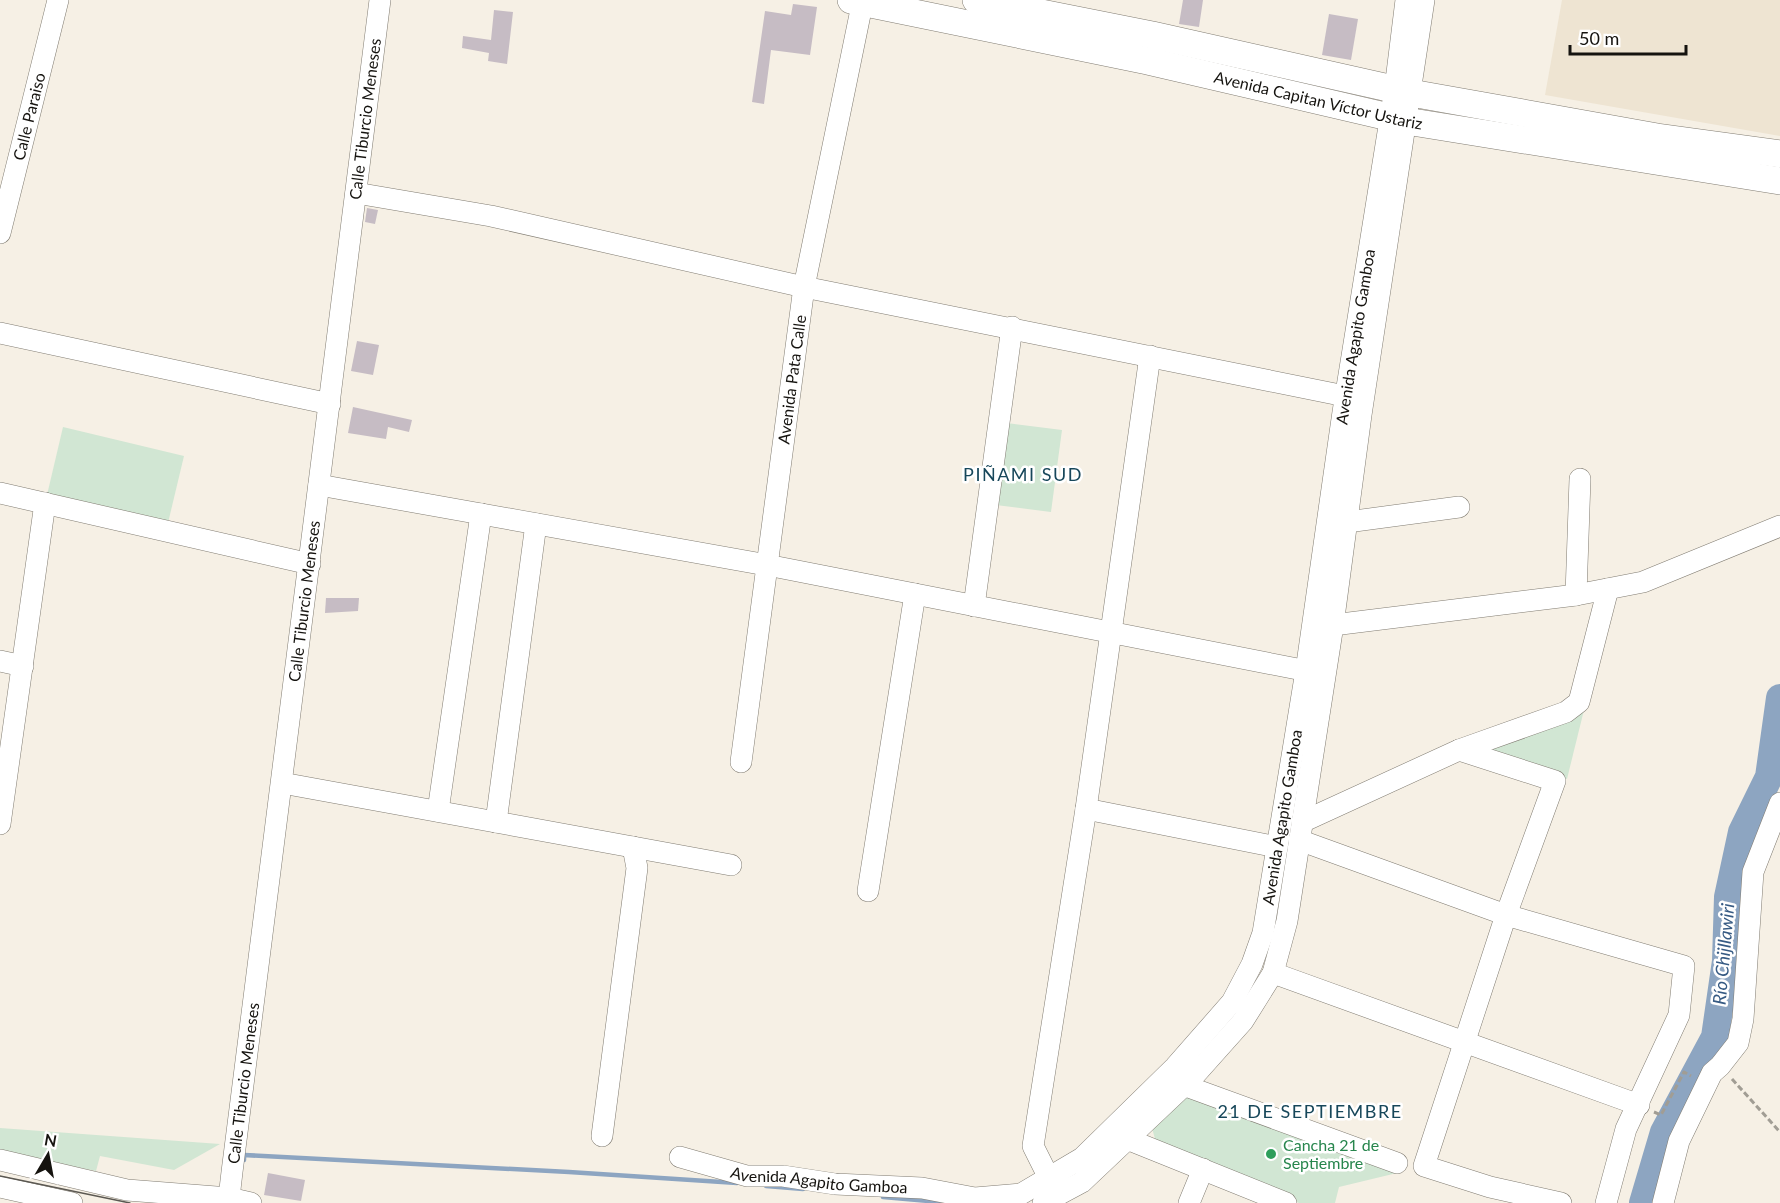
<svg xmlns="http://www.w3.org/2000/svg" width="1780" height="1203" font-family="Lato,sans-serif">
	<rect width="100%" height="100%" fill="#f6f0e5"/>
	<path fill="#eee4d2" d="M1562,0h218v136l-235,-41z"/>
	<g fill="#d1e6d3">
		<path d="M1007,423l55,7 -11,82 -55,-7z"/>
		<path d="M63,427l121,29 -16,67 -121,-28z"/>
		<path d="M1584,710l-17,69 -79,-28z"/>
		<path d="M1186,1095l211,78 -58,14 -4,16h-36l-137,-56 -7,-8 -3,-11z"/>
		<path d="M0,1128l220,16 -46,26 -74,-14 -4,15 -96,-19z"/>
	</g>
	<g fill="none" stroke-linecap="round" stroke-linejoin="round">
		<g stroke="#8da5c1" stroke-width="4.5">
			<path d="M244,1160v-5l325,17 168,11"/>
			<path d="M766,1186l37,3"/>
			<path d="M883,1197l57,5"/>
		</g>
		<path stroke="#8da5c1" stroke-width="28" d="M1643,1203l21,-71 51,-95 11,-76 2,-64 14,-65 27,-55 11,-79"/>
	</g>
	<g fill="#c6bcc4">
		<path d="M1183,0h20l-4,27 -20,-3z"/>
		<path d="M793,4l24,3 -7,48 -39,-5 -7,54 -12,-2 13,-91 26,4z"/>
		<path d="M494,10l19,2 -6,52 -19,-3 1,-8 -27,-5 1,-12 28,4z"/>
		<path d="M1329,14l29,5 -7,41 -29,-5z"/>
		<path d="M367,208l11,2 -3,14 -10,-2z"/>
		<path d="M357,341l22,4 -6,30 -22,-4z"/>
		<path d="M353,407l59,13 -3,12 -21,-5 -2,12 -38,-6z"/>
		<path d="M326,598h33l-1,13 -33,2z"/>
		<path d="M268,1173l37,7 -4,21 -37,-6z"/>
	</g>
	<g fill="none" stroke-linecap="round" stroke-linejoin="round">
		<g stroke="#817c72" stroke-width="22">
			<g id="minor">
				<path d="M356,193l135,23 313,71 541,109"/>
				<path id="s1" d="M0,233l58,-233"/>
				<path d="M0,333l330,71"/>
				<path d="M319,485l448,80 551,108"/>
				<path d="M0,493l310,71"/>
				<path d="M1347,522l112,-15"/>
				<path d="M1576,595l4,-116"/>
				<path d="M974,606l38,-279"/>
				<path d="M1333,625l243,-30 67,-13 137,-56"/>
				<path d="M0,661l23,5"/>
				<path d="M1459,750l96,31 -49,134 -82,251 66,21 71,16"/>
				<path id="s2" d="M741,762l63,-475 59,-287"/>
				<path d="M282,783l449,82"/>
				<path d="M1086,809l191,38"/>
				<path d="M438,811l43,-297"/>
				<path d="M496,822l40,-298"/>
				<path d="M1302,822l157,-72 107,-38 13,-10 29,-113"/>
				<path d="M0,824l45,-321"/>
				<path d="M1299,840l207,75 178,51 -5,49 -53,114 -20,74"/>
				<path d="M868,891l47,-297"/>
				<path d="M1273,973l366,132"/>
				<path d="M1183,1085l214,78"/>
				<path d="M602,1136l35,-268 -4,-21"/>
				<path d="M1127,1139l159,64"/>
				<path id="s3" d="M680,1157l67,19h36l52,8 87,4 53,10 46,-4 61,-36 93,-91 57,-65 20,-38 11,-31 43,-262 37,-259 52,-323 11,-89"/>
				<path d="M0,1160l127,30 102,8 22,5"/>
				<path d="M1049,1178l-16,-32 53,-337 64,-453"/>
				<path d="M0,1187l72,16"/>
				<path id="s4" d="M225,1203l4,-5 3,-26 148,-1172"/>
				<path d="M1043,1203l39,-21 111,-105 50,-56 30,-48 14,-52 46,-296 28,-210 63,-415"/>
				<path d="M1189,1203l14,-34"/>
				<path d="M1663,1203l16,-62 33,-68 8,-7 18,-23 5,-24 10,-147 27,-69"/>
			</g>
		</g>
		<g stroke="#817c72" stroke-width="28">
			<g id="major">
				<path id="s5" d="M851,0l297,61 258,60 374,60"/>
				<path d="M976,0l176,35 259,58 246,44 123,17"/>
			</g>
		</g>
		<g stroke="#a19d94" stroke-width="3" stroke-dasharray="6 3" stroke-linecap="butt">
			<path d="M1732,1079l48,53"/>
			<path d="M1654,1112l7,3 23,-43 7,4"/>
		</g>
		<use href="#minor" stroke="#fff" stroke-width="21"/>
		<use href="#major" stroke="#fff" stroke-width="27"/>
		<path stroke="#5b5852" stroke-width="1.5" d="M0,1176l130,27"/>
	</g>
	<circle fill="#2e9e5b" stroke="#fff" stroke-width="2" cx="1271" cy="1154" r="6"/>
	<g text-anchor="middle" stroke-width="5" stroke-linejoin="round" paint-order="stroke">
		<g font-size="16" fill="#15130f" stroke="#fff">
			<text dy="6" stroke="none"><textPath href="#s5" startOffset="478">Avenida Capitan Víctor Ustariz</textPath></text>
			<text dy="6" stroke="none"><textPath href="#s1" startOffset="120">Calle Paraiso</textPath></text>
			<text dy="6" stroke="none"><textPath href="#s4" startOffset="1094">Calle Tiburcio Meneses</textPath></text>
			<text dy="6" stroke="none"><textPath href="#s3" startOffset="1312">Avenida Agapito Gamboa</textPath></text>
			<text dy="6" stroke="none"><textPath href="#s2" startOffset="386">Avenida Pata Calle</textPath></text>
			<text dy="6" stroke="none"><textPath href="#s4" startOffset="608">Calle Tiburcio Meneses</textPath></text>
			<text dy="6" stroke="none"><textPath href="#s3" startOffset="826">Avenida Agapito Gamboa</textPath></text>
			<text dy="6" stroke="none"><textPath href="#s4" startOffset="122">Calle Tiburcio Meneses</textPath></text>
			<text dy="6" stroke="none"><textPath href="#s3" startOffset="142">Avenida Agapito Gamboa</textPath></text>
		</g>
		<g font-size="16" fill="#27864d" stroke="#fff" text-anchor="start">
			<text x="1283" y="1151">Cancha 21 de<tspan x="1283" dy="18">Septiembre</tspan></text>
		</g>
		<g font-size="18" letter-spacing="1.5" fill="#17475a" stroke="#fff">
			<text x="1023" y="481">PIÑAMI SUD</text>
			<text x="1310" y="1118">21 DE SEPTIEMBRE</text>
		</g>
		<g font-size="18" font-style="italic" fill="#365a83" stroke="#fff">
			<text transform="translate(1724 954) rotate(-85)" y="6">Río Chijllawiri</text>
		</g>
	</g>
	<g transform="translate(48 1155) rotate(10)" stroke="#ffffff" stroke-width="4.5" paint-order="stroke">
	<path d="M0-4.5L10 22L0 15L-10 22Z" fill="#15130f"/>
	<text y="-9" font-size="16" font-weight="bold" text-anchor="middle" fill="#15130f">N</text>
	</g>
	<path d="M1570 45v9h116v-9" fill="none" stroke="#15130f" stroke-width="3"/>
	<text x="1579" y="45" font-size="18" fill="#15130f" stroke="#ffffff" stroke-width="4.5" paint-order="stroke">50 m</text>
</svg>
